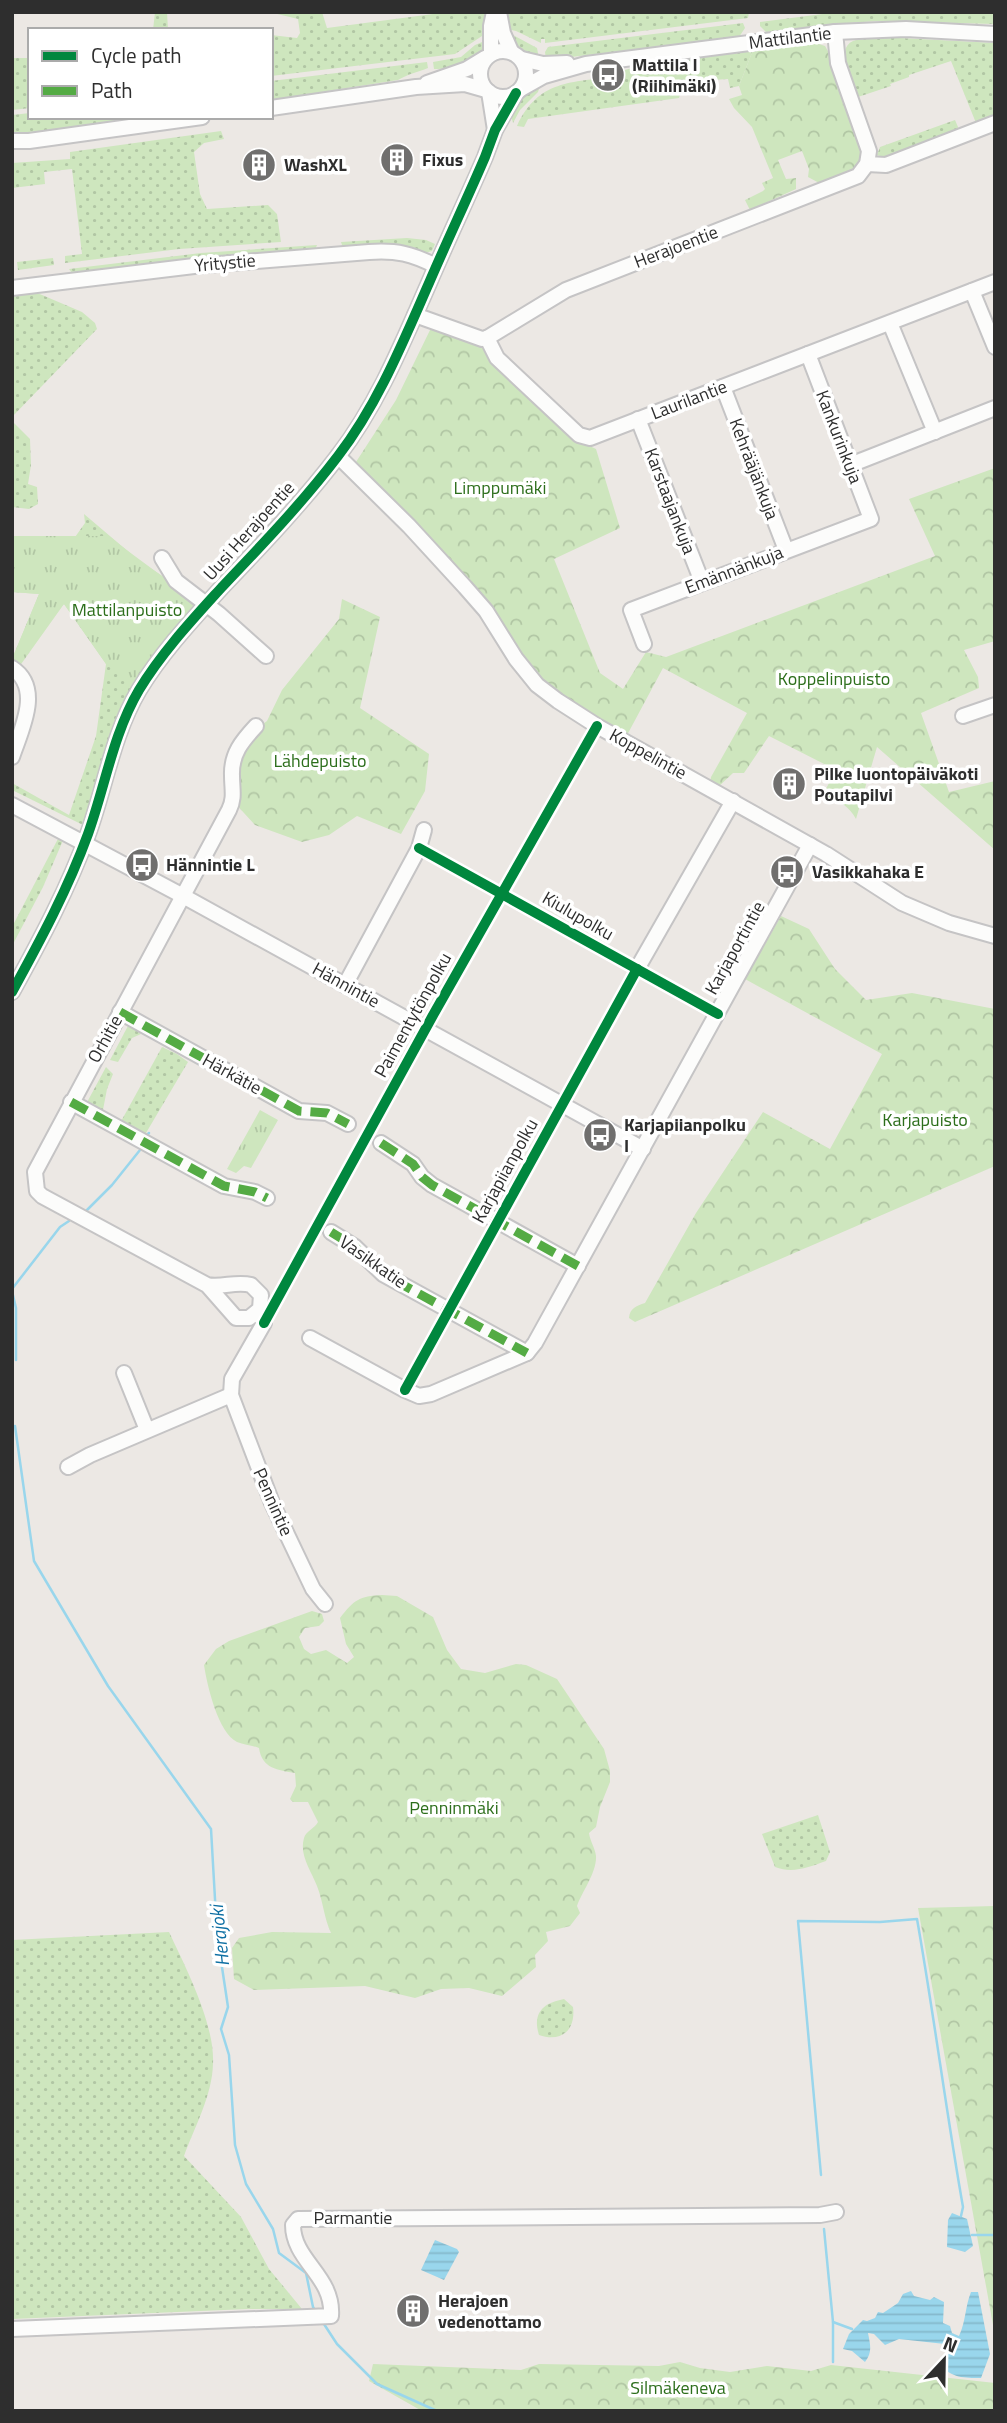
<svg xmlns="http://www.w3.org/2000/svg" width="1007" height="2423" font-family="'Titillium Web',sans-serif">
	<defs>
		<pattern id="grass-dots" width="8" height="8" patternUnits="userSpaceOnUse" patternTransform="scale(1.75)"><rect width="8" height="8" fill="#cee6be"/><path d="M2 2h.1M6 6h.1" fill="none" stroke="#b1c6a4" stroke-width="1.8" stroke-linecap="round"/></pattern>
		<pattern id="forest-crowns" width="20" height="18" patternUnits="userSpaceOnUse" patternTransform="scale(1.75)"><rect width="20" height="18" fill="#cee6be"/><path d="M2 6a3 3 0 1 1 6 0M12 15a3 3 0 1 1 6 0" fill="none" stroke="#b1c6a4"/></pattern>
		<pattern id="park-tufts" width="24" height="20" patternUnits="userSpaceOnUse" patternTransform="scale(1.75)"><rect width="24" height="20" fill="#cee6be"/><path d="M3 7l-1-3M5 7V3M7 7l1-3M15 17l-1-3M17 17v-4M19 17l1-3" fill="none" stroke="#b1c6a4"/></pattern>
		<pattern id="water-rules" width="6" height="5" patternUnits="userSpaceOnUse" patternTransform="scale(1.75)"><rect width="6" height="5" fill="#99d6ec"/><path d="M0 2.5h6" fill="none" stroke="#84b8cb"/></pattern>
	</defs>
	<rect width="100%" height="100%" fill="#ece8e4"/>
	<g fill="url(#grass-dots)">
		<path d="M155,12h12l1,18h-15z"/>
		<path d="M269,12h53l5,16 121,-16h42l-5,22 -30,20 -184,22v-41l26,3 3,-5 -2,-14z"/>
		<path d="M504,12h245l-1,6 -203,25v-4h-4v4l-25,-12 -9,-2z"/>
		<path d="M838,12h157v12l-117,-3 -44,3 -68,8 -6,-6v-4z"/>
		<path d="M743,23l2,5 -6,9 -193,23 -1,-8 3,-5z"/>
		<path d="M509,35h4l24,13 2,11 -22,-13z"/>
		<path d="M881,37l114,6v73l-19,7 -25,-62 -42,14v2l-19,7 1,2 -33,11c-5,-13 -24,-48 -5,-56 8,-3 20,-3 28,-4z"/>
		<path d="M487,40c-6,24 -31,29 -53,29l-1,-7 28,-5 14,-12z"/>
		<path d="M753,50l-14,36 -9,2 -2,-9 -44,3 -5,16 -151,21 -4,8 -7,-1c21,-46 55,-44 98,-49v-4l30,-9z"/>
		<path d="M12,58h18v50l-18,2z"/>
		<path d="M427,62l1,6c-10,4 -20,6 -30,12l-127,20v-19z"/>
		<path d="M541,82l-3,10 -18,18 -7,13 -3,-11c6,-14 19,-22 31,-30z"/>
		<path d="M30,113v4h117l-135,19v-21z"/>
		<path d="M955,120l3,7 -1,4 -71,27 -9,-3 3,-8z"/>
		<path d="M221,131l3,8 -20,4 -10,9 6,42 7,15 61,-4 9,9 4,28 -102,7 -114,14v-7l17,-2 -10,-85 -28,3 1,12 -33,4v-25l58,-4v-7z"/>
		<path d="M407,238l19,2 9,4 -3,7 -7,2 -34,-8 -48,3 -2,-6z"/>
		<path d="M317,245l-2,5 -113,9 -130,14 -3,-4 132,-16z"/>
		<path d="M53,258l1,7 -36,5 -1,-8z"/>
		<path d="M35,292l47,20 13,11 2,6 -85,88v-122z"/>
		<path d="M12,421l18,18 1,26 -3,19 9,3 1,17 -9,5 -17,-2z"/>
		<path d="M84,514l53,45 37,25 -15,65 -76,176 -71,-35v-7l57,32 27,-79 10,-72 -42,-60 -52,55 27,-65 -27,-2 56,-45 17,-24z"/>
		<path d="M60,835l4,3 -21,49 -31,59v-19z"/>
		<path d="M129,1024l12,10 -9,4 -14,24 -8,-2z"/>
		<path d="M162,1047l15,7 11,8 -45,76 -24,-13z"/>
		<path d="M106,1067l7,7 -6,15 -5,26 -17,-9z"/>
		<path d="M818,1815l12,37 -4,9c-17,6 -33,13 -51,6l-13,-33z"/>
		<path d="M169,1932c17,36 46,92 44,132 -1,32 -18,62 -29,92l57,61 28,52 33,40h-54l-236,10v-379z"/>
		<path d="M564,1999l9,8c3,23 -12,36 -34,28 -7,-22 4,-32 25,-36z"/>
	</g>
	<g fill="url(#forest-crowns)">
		<path d="M816,43l9,3 7,12 31,89c-5,27 -17,30 -42,37l-13,-7 1,-8 -7,-18 -24,9 8,19 10,-1v11l-46,21 -5,-10 18,-9 2,-2 -3,-6 11,-5 -21,-51 -18,-19 -5,-9 13,-4 -3,-9 14,-36z"/>
		<path d="M431,328l52,20 16,20 78,72 19,9 24,79 -66,31 46,114 23,16 23,-37 20,5 269,-101 -26,-57 86,-31v173l-31,9 14,27 1,11 -58,25 28,79 46,-11v69l-118,-103 -21,72c-8,-14 -20,-22 -36,-19l16,-30 -67,-34 -25,37h-11l-16,15 -7,-5 1,-6 36,-64 -84,-45 -37,69 -75,-47 -193,-223 -2,-5 40,-62z"/>
		<path d="M342,599l38,18 -20,91 69,46 -4,37 -24,43 -44,-18 -28,19 -27,7 -47,-17 -22,-24 10,-62 24,-18 15,-31 57,-71z"/>
		<path d="M781,916l28,13 26,40 31,31 46,-7 83,16v157l-360,156 -6,-4c1,-10 7,-12 16,-15l51,-90 67,-101 67,37 52,-95 -137,-75z"/>
		<path d="M382,1595l15,1 36,21 14,33 14,19 24,4 31,-9 10,1 31,14 47,70 6,22v11l-10,25 -4,20 -7,6c1,8 6,15 7,23 1,16 -14,36 -19,50l3,7 -10,13 -24,6 2,9 -13,14 1,12 -34,29 -33,-8 -28,1 -26,9 -50,-12 -111,4 -20,-11 -2,-31 7,-10 33,-6 59,1c-7,-15 -8,-32 -14,-47 -6,-15 -18,-31 -13,-48 2,-7 10,-9 14,-16l-10,-20h-15l-3,-3 6,-13 -1,-13c-17,-3 -33,-4 -36,-25 -7,-3 -15,-3 -22,-6 -19,-9 -30,-57 -33,-77l12,-16 13,-8 83,-30 10,3 2,7 -5,5 -14,2 -6,9 5,12 7,5 15,-4 21,13 7,-6 -8,-13 -6,-26c14,-18 19,-22 42,-23z"/>
		<path d="M995,1906v430l-77,-428z"/>
		<path d="M680,2362l20,6 30,4 37,-6 44,5 20,-6 164,18v28h-573l-53,-30 4,-17 148,6 18,-6 120,2z"/>
	</g>
	<g fill="url(#park-tufts)">
		<path d="M12,536h97c29,24 60,43 88,68l-38,45 -24,34 -29,-19 -42,-60 -45,63 -7,-4v-4l27,-65 -27,-2z"/>
		<path d="M260,1110l18,10 -27,48 -7,-2 -8,7 -9,-4z"/>
	</g>
	<g fill="url(#water-rules)">
		<path d="M952,2213l15,6 6,27 -8,6 -18,-5 1,-27z"/>
		<path d="M435,2240l22,9 2,3 -15,28 -23,-10z"/>
		<path d="M911,2291l3,5 16,4 4,-3 10,5 -1,21 7,3 2,7 7,3c7,-15 6,-29 12,-44h7l12,62 -9,24c-17,0 -29,0 -41,-13l6,-13 8,-7 -55,-6 -14,6 -11,-11 -6,-1c2,11 5,19 -3,29l-13,-11 -9,-2 6,-15 14,-14 4,1 8,-3 3,-6 5,1 15,-10 5,-9z"/>
	</g>
	<g fill="none" stroke-linecap="round" stroke-linejoin="round">
		<g stroke="#99d6ec" stroke-width="2.5">
			<path d="M148,1134l1,-1"/>
			<path d="M85,1212l27,-27 28,-35"/>
			<path d="M12,1289l48,-62 9,-6"/>
			<path d="M12,1291l4,17v52"/>
			<path d="M15,1426l19,135 74,125 103,143 6,105 11,73 -7,22 8,26 6,90 11,39 27,45 6,24 27,20 7,34 3,5"/>
			<path d="M821,2175l-23,-254 82,1 37,-3c17,96 29,192 46,288l-2,9"/>
			<path d="M824,2229l9,93v40"/>
			<path d="M972,2235h23"/>
			<path d="M322,2321l15,23 40,40 60,27"/>
			<path d="M833,2322l19,7"/>
		</g>
		<g stroke="#c5c4c5" stroke-width="18">
			<g id="minor">
				<path d="M499,12l4,21 8,18"/>
				<circle cx="503" cy="74" r="23"/>
				<path d="M491,53v-27l3,-14"/>
				<path d="M522,59l21,5 24,-1"/>
				<path d="M427,83l40,-14 18,-11"/>
				<path d="M521,89l23,-13 42,-12 249,-32 71,-3 89,5"/>
				<path d="M489,92l6,38"/>
				<path d="M271,108l145,-21 49,-3 21,6"/>
				<path d="M12,141h17l173,-24"/>
				<path d="M867,164l19,1 109,-42"/>
				<path d="M12,288l182,-22 175,-14c28,-2 43,2 67,14"/>
				<path d="M972,291l23,56"/>
				<path d="M415,315l67,24 5,-1"/>
				<path d="M890,323l45,109"/>
				<path d="M487,338l10,20 82,77 11,3 405,-156"/>
				<path d="M487,338l79,-48 292,-114 9,-12 2,-13 -31,-88 -3,-31"/>
				<path d="M723,387l63,163"/>
				<path d="M638,419l64,163"/>
				<path d="M338,456l71,70 56,61 21,24 30,48 21,26 21,16 39,25 229,128 76,49 47,20 46,13"/>
				<path d="M850,465l145,-57"/>
				<path d="M162,558l14,23 43,33 47,42"/>
				<path d="M644,644l-13,-34 240,-91 -63,-165"/>
				<path d="M12,668c31,20 9,62 0,89"/>
				<path d="M963,716l32,-11"/>
				<path d="M12,805l171,91 460,253"/>
				<path d="M637,969l96,-168"/>
				<path d="M345,985l74,-137 5,-18"/>
				<path d="M12,992c28,-51 56,-103 76,-158 17,-47 25,-100 51,-144 23,-38 54,-71 83,-103 40,-42 81,-85 116,-131 40,-52 65,-114 91,-173 18,-42 38,-84 56,-126l10,-27 21,-37"/>
				<path d="M120,1012l179,99 28,2 21,11"/>
				<path d="M71,1102l153,84 31,6 12,6"/>
				<path d="M381,1143l32,21 9,13 10,8 146,81"/>
				<path d="M331,1232l24,15 28,27 144,79"/>
				<path d="M207,1285c15,3 29,-4 44,0l10,10 -1,14 -11,9h-13l-29,-33 -165,-89 -5,-5 -2,-19 194,-362c6,-12 3,-21 3,-34 -1,-22 10,-35 24,-50"/>
				<path d="M258,1312l6,11 -32,56 -1,16 41,108 41,86 12,15"/>
				<path d="M310,1338l95,52 14,6 12,-2 96,-41 8,-10 275,-498"/>
				<path d="M124,1373l23,57"/>
				<path d="M68,1467l22,-12 141,-60"/>
				<path d="M12,2329l319,-13c3,-40 -38,-55 -38,-91l5,-6 522,-4 16,-3"/>
			</g>
		</g>
		<use href="#minor" stroke="#fcfcfb" stroke-width="14"/>
		<g stroke="#54ab44" stroke-width="9" stroke-dasharray="18 9" stroke-linecap="butt">
			<path d="M120,1012l179,99 28,2 21,11"/>
			<path d="M71,1102l153,84 31,6 12,6"/>
			<path d="M381,1143l32,21 9,13 10,8 146,81"/>
			<path d="M331,1232l24,15 28,27 144,79"/>
		</g>
		<g stroke="#fff" stroke-width="15">
			<g id="cycleway">
				<path d="M419,848l299,166"/>
				<path d="M12,992c28,-51 56,-103 76,-158 17,-47 25,-100 51,-144 23,-38 54,-71 83,-103 40,-42 81,-85 116,-131 40,-52 65,-114 91,-173 18,-42 38,-84 56,-126l10,-27 21,-37"/>
				<path d="M264,1323l168,-306 165,-291"/>
				<path d="M405,1390l232,-421"/>
			</g>
		</g>
		<use href="#cycleway" stroke="#00873e" stroke-width="10"/>
	</g>
	<defs>
		<g id="bus-disc" transform="scale(1.75)"><circle r="9.5" fill="#706f6e" stroke="#fff"/><path d="M-5-6H5V4H4V6H2V4H-2V6H-4V4H-5ZM-3.5-4V0h7V-4ZM-3.5 1.2v1.5H-2V1.2ZM2 1.2v1.5H3.5V1.2Z" fill="#fff"/></g>
		<g id="building-disc" transform="scale(1.75)"><circle r="9.5" fill="#706f6e" stroke="#fff"/><path d="M-4-6H4V6H1V3H-1V6H-4ZM-2.5-4.3h1.7v1.8h-1.7ZM.8-4.3h1.7v1.8H.8ZM-2.5-1h1.7V.8h-1.7ZM.8-1h1.7V.8H.8Z" fill="#fff"/></g>
	</defs>
	<g fill-rule="evenodd">
		<use href="#bus-disc" x="608" y="75"/>
		<use href="#building-disc" x="397" y="160"/>
		<use href="#building-disc" x="259" y="165"/>
		<use href="#building-disc" x="789" y="784"/>
		<use href="#bus-disc" x="142" y="865"/>
		<use href="#bus-disc" x="787" y="872"/>
		<use href="#bus-disc" x="600" y="1135"/>
		<use href="#building-disc" x="413" y="2311"/>
	</g>
	<g text-anchor="middle" stroke-width="7" stroke-linejoin="round" paint-order="stroke">
		<g font-size="18" fill="#2e2e2e" stroke="#fff">
			<text transform="translate(790 38) rotate(-7)" y="6">Mattilantie</text>
			<text transform="translate(676 247) rotate(-21)" y="6">Herajoentie</text>
			<text transform="translate(225 263) rotate(-5)" y="6">Yritystie</text>
			<text transform="translate(689 400) rotate(-21)" y="6">Laurilantie</text>
			<text transform="translate(839 437) rotate(69)" y="6">Kankurinkuja</text>
			<text transform="translate(754 469) rotate(69)" y="6">Kehrääjänkuja</text>
			<text transform="translate(670 501) rotate(69)" y="6">Karstaajankuja</text>
			<text transform="translate(249 531) rotate(-48)" y="6">Uusi Herajoentie</text>
			<text transform="translate(734 570) rotate(-21)" y="6">Emännänkuja</text>
			<text transform="translate(648 754) rotate(29)" y="6">Koppelintie</text>
			<text transform="translate(578 916) rotate(30)" y="6">Kiulupolku</text>
			<text transform="translate(735 948) rotate(-61)" y="6">Karjaportintie</text>
			<text transform="translate(346 985) rotate(29)" y="6">Hännintie</text>
			<text transform="translate(413 1015) rotate(-61)" y="6">Paimentytönpolku</text>
			<text transform="translate(105 1039) rotate(-61)" y="6">Orhitie</text>
			<text transform="translate(232 1074) rotate(29)" y="6">Härkätie</text>
			<text transform="translate(505 1171) rotate(-61)" y="6">Karjapiianpolku</text>
			<text transform="translate(373 1262) rotate(35)" y="6">Vasikkatie</text>
			<text transform="translate(273 1502) rotate(66)" y="6">Pennintie</text>
			<text x="353" y="2224">Parmantie</text>
		</g>
		<g font-size="18" font-weight="bold" fill="#2e2e2e" stroke="#fff" text-anchor="start">
			<text x="632" y="71">Mattila I<tspan x="632" dy="21">(Riihimäki)</tspan></text>
			<text x="422" y="166">Fixus</text>
			<text x="284" y="171">WashXL</text>
			<text x="814" y="780">Pilke luontopäiväkoti<tspan x="814" dy="21">Poutapilvi</tspan></text>
			<text x="166" y="871">Hännintie L</text>
			<text x="812" y="878">Vasikkahaka E</text>
			<text x="624" y="1131">Karjapiianpolku<tspan x="624" dy="21">I</tspan></text>
			<text x="438" y="2307">Herajoen<tspan x="438" dy="21">vedenottamo</tspan></text>
		</g>
		<g font-size="18" fill="#2c6e1b" stroke="#fff">
			<text x="500" y="494">Limppumäki</text>
			<text x="127" y="616">Mattilanpuisto</text>
			<text x="834" y="685">Koppelinpuisto</text>
			<text x="320" y="767">Lähdepuisto</text>
			<text x="925" y="1126">Karjapuisto</text>
			<text x="454" y="1814">Penninmäki</text>
			<text x="678" y="2394">Silmäkeneva</text>
		</g>
		<g font-size="19" font-style="italic" fill="#0d6fa3" stroke="#fff">
			<text transform="translate(219 1936) rotate(-96)" y="7">Herajoki</text>
		</g>
	</g>
	<rect width="1007" height="2423" fill="none" stroke="#2e2e2e" stroke-width="28"/>
	<rect x="28" y="28" width="245" height="91" fill="#ffffff" stroke="#ababab" stroke-width="2"/>
	<rect x="42" y="51" width="35" height="10" fill="#00873e" stroke="#ababab" stroke-width="2"/>
	<text x="91" y="63" font-size="21" fill="#2e2e2e">Cycle path</text>
	<rect x="42" y="86" width="35" height="10" fill="#54ab44" stroke="#ababab" stroke-width="2"/>
	<text x="91" y="98" font-size="21" fill="#2e2e2e">Path</text>
	<g transform="translate(944 2360) rotate(22)" stroke="#ffffff" stroke-width="5" paint-order="stroke">
	<path d="M0-5L12 26L0 18L-12 26Z" fill="#2e2e2e"/>
	<text y="-10" font-size="19" font-weight="bold" text-anchor="middle" fill="#2e2e2e">N</text>
	</g>
</svg>
